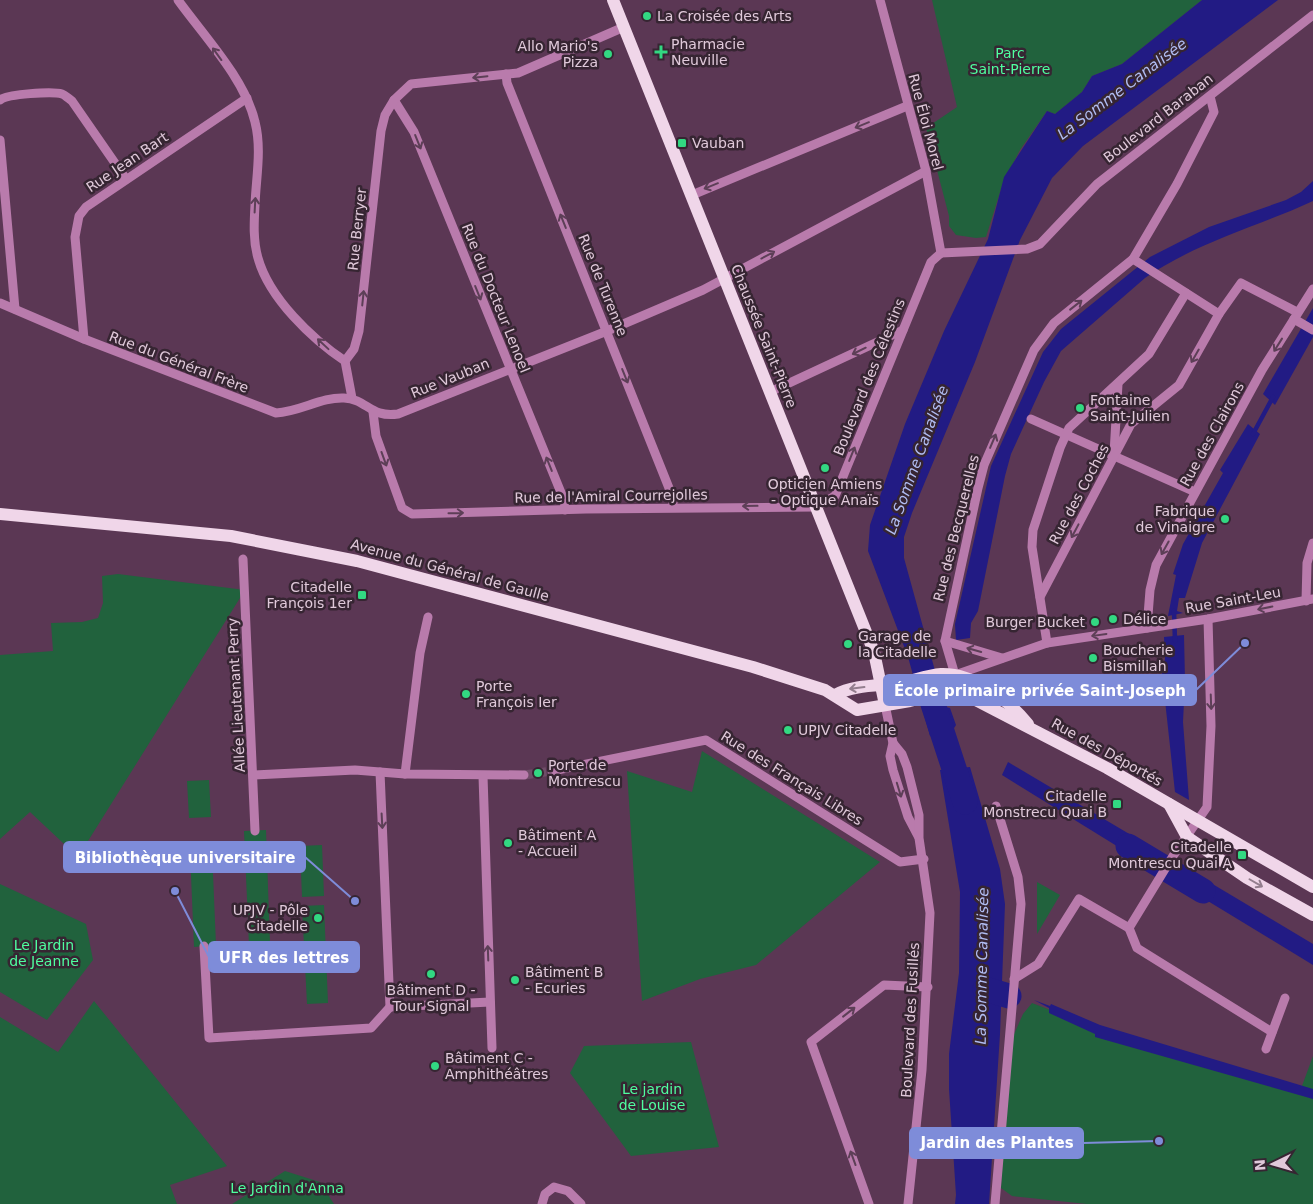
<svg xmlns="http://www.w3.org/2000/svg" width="1313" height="1204" font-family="'DejaVu Sans',sans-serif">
	<rect width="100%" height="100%" fill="#5b3754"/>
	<g fill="#21623d">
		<path d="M932,0h270l-80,64 -30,12 -10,16 -27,22 -8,-3 -27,39 -17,33 -17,54 -10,1 -20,-3 -7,-9v-10l-23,-88 31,-21z"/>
		<path d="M118,574l127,16 -167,267 -48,-45 -30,27v-184l53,-4 -2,-28 31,-1 16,-4 5,-15 -1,-27z"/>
		<path d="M702,751l178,111 -124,103 -56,14 -58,22 -15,-230 65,21z"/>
		<path d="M209,780l2,37 -22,1 -2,-37z"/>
		<path d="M266,830l4,114 -21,1 -5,-114z"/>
		<path d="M322,845l2,51 -22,1 -2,-51z"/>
		<path d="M212,850l4,95 -22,2 -4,-96z"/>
		<path d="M1037,882l23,13 -23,39z"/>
		<path d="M0,884l86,40 7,36 -46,60 -47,-28z"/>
		<path d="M324,905l4,98 -21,1 -5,-98z"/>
		<path d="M94,1001l133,165 -57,19 7,19h-177v-187l58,35z"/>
		<path d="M1032,1003l76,29 191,62 14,-38v148h-226l-75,-8 -11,-8 10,-147 12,-27z"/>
		<path d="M691,1042l28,105 -88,9 -61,-83 14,-27z"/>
		<path d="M285,1171l35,11 14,22h-102z"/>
	</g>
	<g fill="#221b84">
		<path d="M1202,0h76l-195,146 -31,32 -32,62 -45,122 -63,151 -8,24v21l41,149 5,1 6,17 -5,8 -12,5 -9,-2 -22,-79 -40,-106 2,-26 35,-101 39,-93 44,-92 16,-62 43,-66 8,3 27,-22 10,-16 30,-12z"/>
		<path d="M1313,181v20c-56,26 -116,41 -168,77l-84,73 -17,31 -33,72 -6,22 -27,135 -7,12 -1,15 -14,2 -1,-16 36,-158 52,-114 18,-23 89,-72 59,-30 77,-27 15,-8z"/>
		<path d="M1313,308v29l-38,68 -12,-11z"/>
		<path d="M1248,424l12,10 -58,109 -17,55h-6l-2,13 6,2 -15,3 8,-41 -3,-1 10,-30 40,-71 -3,-3z"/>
		<path d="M1184,635l1,46 -2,41 6,78 -14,-8 -13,-119 3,-14 -1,-22z"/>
		<path d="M1008,762l155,92 -9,15 -152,-94z"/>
		<path d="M970,767l30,102 5,35 -5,130 -11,170h-34l1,-9 -7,-106v-35l10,-81 1,-81 -20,-122z"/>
		<path d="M1179,864l134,80v21l-143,-87z"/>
		<path d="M1034,1000l16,6 1,-2 49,21 213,64v10l-218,-62v-3l-46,-21v-5z"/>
	</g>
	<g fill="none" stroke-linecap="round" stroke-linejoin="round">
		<g stroke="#221b84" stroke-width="4.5">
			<path d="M1253,434l20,-37"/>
			<path d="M1174,611l1,30"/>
		</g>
		<g stroke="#221b84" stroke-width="25">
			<path d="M933,704l32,98"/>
			<path d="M1128,846l75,45"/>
			<path d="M985,989l24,7"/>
		</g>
		<path stroke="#6f4d68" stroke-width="9" stroke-dasharray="9 4.5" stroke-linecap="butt" d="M524,775l28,-4"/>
		<g stroke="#b97bac" stroke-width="9">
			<path d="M178,0c26,36 67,79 77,122 7,27 1,56 0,83 -1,18 -2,36 3,53 11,40 54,81 87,103l7,37"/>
			<path d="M880,0l46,171 15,82"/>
			<path d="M506,74l1,9 166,415v9"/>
			<path d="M1210,96l4,16 -37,72 -44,75 -79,64 -20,27 -50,115 -6,23 -33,153 10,34 92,-32 161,-24 105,-20"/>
			<path d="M0,100c7,-6 53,-9 62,-6 3,1 7,5 10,7l54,78"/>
			<path d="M394,100l20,32 150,368 1,10"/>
			<path d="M0,140l15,169"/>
			<path d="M692,195l215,-89"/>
			<path d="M941,253l86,-4 13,-5 57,-60 216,-169"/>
			<path d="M1133,259l86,55"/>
			<path d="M0,303l84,36 192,74c24,-1 45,-16 68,-15 23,1 26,20 54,16l209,-83 96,-41 223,-119"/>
			<path d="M1294,319l19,11"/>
			<path d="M84,339l-9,-102 4,-21 7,-9 161,-109"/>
			<path d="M345,361l9,-12 5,-18 22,-200 4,-16 9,-15 17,-16 107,-11 106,-46"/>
			<path d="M770,392l133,-62"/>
			<path d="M373,412l3,24 26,72 10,6 174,-5 230,-2 19,-11 96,-234 10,-9"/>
			<path d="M1031,419l164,73"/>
			<path d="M1114,454l4,-70"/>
			<path d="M243,559l12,272"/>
			<path d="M1040,597l91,-173 48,-39 40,-71 22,-31 56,29"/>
			<path d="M1306,601l1,-38 6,-20"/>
			<path d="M1208,619l3,107 -4,81 -34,49 -44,72 8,20 135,84"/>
			<path d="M1147,628l3,-38 6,-25 106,-195 51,-81"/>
			<path d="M945,641l57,17"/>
			<path d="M1047,643l-15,-96 1,-17 27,-82 9,-20 80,-74 37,-61"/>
			<path d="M885,705l8,38 -3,13 3,14 15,47 10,19"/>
			<path d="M893,743l9,11 5,13 12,48v23l11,75 -8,157 -14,134"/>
			<path d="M552,771l154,-31 194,122 24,-3"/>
			<path d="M380,772l10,235 100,-5"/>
			<path d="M405,774l15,-121 8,-36"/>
			<path d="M253,775l102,-5 50,4 119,1"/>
			<path d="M483,776l9,272"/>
			<path d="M204,946l5,92 162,-10 19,-21"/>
			<path d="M1014,979l24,-15 41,-65 50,29"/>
			<path d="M1266,1049l19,-51"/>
			<path d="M542,1204l3,-10 9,-7 14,4 13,13"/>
			<path d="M869,1204l-58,-162 73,-57 44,2"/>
			<path d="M995,1204l26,-300 -3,-27 -22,-71"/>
		</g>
		<g stroke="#f0d6e9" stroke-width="12">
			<path d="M613,0l261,652 11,53"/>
			<path d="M0,514l231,22 126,25 396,106 72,23 32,20 53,-9 36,-9 16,1 145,75 206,119"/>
			<path d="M835,695c18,-10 40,-9 60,-11 15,-2 31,-9 46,-10 34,-1 67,26 87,50"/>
			<path d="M1169,804l18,33 60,41 66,37"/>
		</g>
	</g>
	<defs><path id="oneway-shaft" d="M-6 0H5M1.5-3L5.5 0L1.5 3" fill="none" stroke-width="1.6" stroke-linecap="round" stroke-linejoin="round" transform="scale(1.25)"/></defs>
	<g stroke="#5d3f57">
		<use href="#oneway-shaft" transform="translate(217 54) rotate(-126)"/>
		<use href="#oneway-shaft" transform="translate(480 77) rotate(174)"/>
		<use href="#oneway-shaft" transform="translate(862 125) rotate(158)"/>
		<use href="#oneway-shaft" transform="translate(418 142) rotate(68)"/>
		<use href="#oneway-shaft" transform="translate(711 186) rotate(158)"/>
		<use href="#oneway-shaft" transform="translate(255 205) rotate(-87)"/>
		<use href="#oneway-shaft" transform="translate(563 221) rotate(-112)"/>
		<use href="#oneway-shaft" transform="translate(768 255) rotate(-28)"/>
		<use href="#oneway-shaft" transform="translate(478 293) rotate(68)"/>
		<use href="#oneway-shaft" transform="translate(363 298) rotate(-84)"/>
		<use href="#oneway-shaft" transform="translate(1076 305) rotate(-38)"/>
		<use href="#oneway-shaft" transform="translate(323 344) rotate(-137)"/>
		<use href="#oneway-shaft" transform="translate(1278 345) rotate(122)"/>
		<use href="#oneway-shaft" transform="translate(859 351) rotate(154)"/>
		<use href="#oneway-shaft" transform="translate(1195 356) rotate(120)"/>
		<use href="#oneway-shaft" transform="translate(625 376) rotate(68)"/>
		<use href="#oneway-shaft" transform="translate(993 441) rotate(-67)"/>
		<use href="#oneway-shaft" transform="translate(852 454) rotate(-68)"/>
		<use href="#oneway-shaft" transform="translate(384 459) rotate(70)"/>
		<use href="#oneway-shaft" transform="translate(549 464) rotate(-112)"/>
		<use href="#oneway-shaft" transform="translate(750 506) rotate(179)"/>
		<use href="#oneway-shaft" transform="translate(456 513) rotate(-1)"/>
		<use href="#oneway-shaft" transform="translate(1075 531) rotate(118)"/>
		<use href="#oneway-shaft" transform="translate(1165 548) rotate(119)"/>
		<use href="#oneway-shaft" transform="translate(1265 608) rotate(169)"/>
		<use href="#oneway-shaft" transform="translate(1099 635) rotate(172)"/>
		<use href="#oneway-shaft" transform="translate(974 650) rotate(-164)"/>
		<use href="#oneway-shaft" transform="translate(1211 702) rotate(88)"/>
		<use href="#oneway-shaft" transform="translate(899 790) rotate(73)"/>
		<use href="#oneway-shaft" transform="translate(382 821) rotate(87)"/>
		<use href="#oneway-shaft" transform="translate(488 953) rotate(-92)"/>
		<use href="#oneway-shaft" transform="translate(849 1012) rotate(-38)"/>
		<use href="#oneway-shaft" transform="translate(853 1158) rotate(-110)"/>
	</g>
	<g stroke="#937e8e">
		<use href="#oneway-shaft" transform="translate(857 688) rotate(173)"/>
		<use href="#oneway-shaft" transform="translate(1256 883) rotate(30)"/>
	</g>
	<g fill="#32d882" stroke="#362532" stroke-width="2">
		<circle cx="647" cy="16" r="5"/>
		<path d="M658.5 44.5h5v5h5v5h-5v5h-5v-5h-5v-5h5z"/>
		<circle cx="608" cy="54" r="5"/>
		<rect x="677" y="138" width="10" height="10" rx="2.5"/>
		<circle cx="1080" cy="408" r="5"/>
		<circle cx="825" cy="468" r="5"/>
		<circle cx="1225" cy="519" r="5"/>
		<rect x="357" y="590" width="10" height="10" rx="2.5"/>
		<circle cx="1113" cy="619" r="5"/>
		<circle cx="1095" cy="622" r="5"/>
		<circle cx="848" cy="644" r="5"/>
		<circle cx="1093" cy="658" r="5"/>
		<circle cx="466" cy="694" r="5"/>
		<circle cx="788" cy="730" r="5"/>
		<circle cx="538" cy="773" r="5"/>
		<rect x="1112" y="799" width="10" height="10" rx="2.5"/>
		<circle cx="508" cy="843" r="5"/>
		<rect x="1237" y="850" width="10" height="10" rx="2.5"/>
		<circle cx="318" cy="918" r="5"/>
		<circle cx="431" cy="974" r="5"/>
		<circle cx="515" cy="980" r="5"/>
		<circle cx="435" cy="1066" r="5"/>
	</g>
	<g text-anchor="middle" stroke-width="5" stroke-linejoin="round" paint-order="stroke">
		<g font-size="14" fill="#e0c9da" stroke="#362532" text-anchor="start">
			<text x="657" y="21">La Croisée des Arts</text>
			<text x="671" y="49">Pharmacie<tspan x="671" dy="16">Neuville</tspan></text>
			<text x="598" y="51" text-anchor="end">Allo Mario's<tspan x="598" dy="16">Pizza</tspan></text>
			<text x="692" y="148">Vauban</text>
			<text x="1090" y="405">Fontaine<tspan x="1090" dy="16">Saint-Julien</tspan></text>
			<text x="825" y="489" text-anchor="middle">Opticien Amiens<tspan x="825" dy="16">- Optique Anaïs</tspan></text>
			<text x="1215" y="516" text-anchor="end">Fabrique<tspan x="1215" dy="16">de Vinaigre</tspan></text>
			<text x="352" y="592" text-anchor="end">Citadelle<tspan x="352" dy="16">François 1er</tspan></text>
			<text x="1123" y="624">Délice</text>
			<text x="1085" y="627" text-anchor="end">Burger Bucket</text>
			<text x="858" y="641">Garage de<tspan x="858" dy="16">la Citadelle</tspan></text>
			<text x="1103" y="655">Boucherie<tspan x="1103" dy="16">Bismillah</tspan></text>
			<text x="476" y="691">Porte<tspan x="476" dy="16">François Ier</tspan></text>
			<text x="798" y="735">UPJV Citadelle</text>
			<text x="548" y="770">Porte de<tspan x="548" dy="16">Montrescu</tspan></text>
			<text x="1107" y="801" text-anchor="end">Citadelle<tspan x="1107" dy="16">Monstrecu Quai B</tspan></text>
			<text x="518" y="840">Bâtiment A<tspan x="518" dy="16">- Accueil</tspan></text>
			<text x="1232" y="852" text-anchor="end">Citadelle<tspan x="1232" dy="16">Montrescu Quai A</tspan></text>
			<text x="308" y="915" text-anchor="end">UPJV - Pôle<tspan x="308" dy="16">Citadelle</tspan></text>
			<text x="525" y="977">Bâtiment B<tspan x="525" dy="16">- Ecuries</tspan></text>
			<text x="431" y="995" text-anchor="middle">Bâtiment D -<tspan x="431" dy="16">Tour Signal</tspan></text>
			<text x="445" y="1063">Bâtiment C -<tspan x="445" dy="16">Amphithéâtres</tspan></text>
		</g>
		<g font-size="14" fill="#4ffe9f" stroke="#362532">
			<text x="1010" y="58">Parc<tspan x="1010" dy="16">Saint-Pierre</tspan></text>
			<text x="44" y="950">Le Jardin<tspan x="44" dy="16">de Jeanne</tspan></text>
			<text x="652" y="1094">Le jardin<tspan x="652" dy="16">de Louise</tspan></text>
			<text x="287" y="1193">Le Jardin d'Anna</text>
		</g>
		<g font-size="14" fill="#e0c9da" stroke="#362532">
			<text transform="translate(1158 118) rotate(-38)" y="5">Boulevard Baraban</text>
			<text transform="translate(926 122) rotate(75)" y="5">Rue Éloi Morel</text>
			<text transform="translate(127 162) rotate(-34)" y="5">Rue Jean Bart</text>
			<text transform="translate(357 229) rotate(-84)" y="5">Rue Berryer</text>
			<text transform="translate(603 285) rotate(68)" y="5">Rue de Turenne</text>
			<text transform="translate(496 298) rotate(68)" y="5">Rue du Docteur Lenoel</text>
			<text transform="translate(764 336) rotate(68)" y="5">Chaussée Saint-Pierre</text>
			<text transform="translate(179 362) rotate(21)" y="5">Rue du Général Frère</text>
			<text transform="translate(869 377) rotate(-68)" y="5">Boulevard des Célestins</text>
			<text transform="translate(450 378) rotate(-22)" y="5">Rue Vauban</text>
			<text transform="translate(1212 434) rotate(-61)" y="5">Rue des Clairons</text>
			<text transform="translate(1079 494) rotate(-62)" y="5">Rue des Coches</text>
			<text transform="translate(611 496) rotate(-1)" y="5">Rue de l'Amiral Courrejolles</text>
			<text transform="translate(956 528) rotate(-76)" y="5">Rue des Becquerelles</text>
			<text transform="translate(450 570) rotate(15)" y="5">Avenue du Général de Gaulle</text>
			<text transform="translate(1233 600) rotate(-10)" y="5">Rue Saint-Leu</text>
			<text transform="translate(236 695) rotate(-93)" y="5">Allée Lieutenant Perry</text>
			<text transform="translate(1107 752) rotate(29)" y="5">Rue des Déportés</text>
			<text transform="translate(792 778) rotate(32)" y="5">Rue des Français Libres</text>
			<text transform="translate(910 1020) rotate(-87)" y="5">Boulevard des Fusillés</text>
		</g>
		<g font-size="15" font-style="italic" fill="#b0bcf2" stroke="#362532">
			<text transform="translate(1122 89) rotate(-37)" y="5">La Somme Canalisée</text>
			<text transform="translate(917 460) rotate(-70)" y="5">La Somme Canalisée</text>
			<text transform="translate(982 966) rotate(-89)" y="5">La Somme Canalisée</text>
		</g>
	</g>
	<path fill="none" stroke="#7e8cd9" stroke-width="2" d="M1245 643L1196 690M355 901L305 857M175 891L209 957M1159 1141L1083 1143"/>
	<g fill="#7e8cd9" stroke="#362532" stroke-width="2">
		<circle cx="1245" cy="643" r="5"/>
		<circle cx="355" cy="901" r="5"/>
		<circle cx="175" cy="891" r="5"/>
		<circle cx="1159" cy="1141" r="5"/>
	</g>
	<g fill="#7e8cd9" stroke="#7e8cd9" stroke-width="2">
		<rect x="884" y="675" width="312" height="30" rx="5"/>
		<rect x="64" y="842" width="241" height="30" rx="5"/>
		<rect x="209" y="942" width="150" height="30" rx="5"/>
		<rect x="910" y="1128" width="173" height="30" rx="5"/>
	</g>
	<g font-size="15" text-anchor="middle" font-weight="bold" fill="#fff">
		<text x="1040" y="696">École primaire privée Saint-Joseph</text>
		<text x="185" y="863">Bibliothèque universitaire</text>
		<text x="284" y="963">UFR des lettres</text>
		<text x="997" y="1148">Jardin des Plantes</text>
	</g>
	<g transform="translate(1273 1164) rotate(265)" stroke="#362532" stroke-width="4" paint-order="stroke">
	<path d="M0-4L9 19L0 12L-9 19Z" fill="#e0c9da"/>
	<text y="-8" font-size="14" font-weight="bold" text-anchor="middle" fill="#e0c9da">N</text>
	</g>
</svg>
